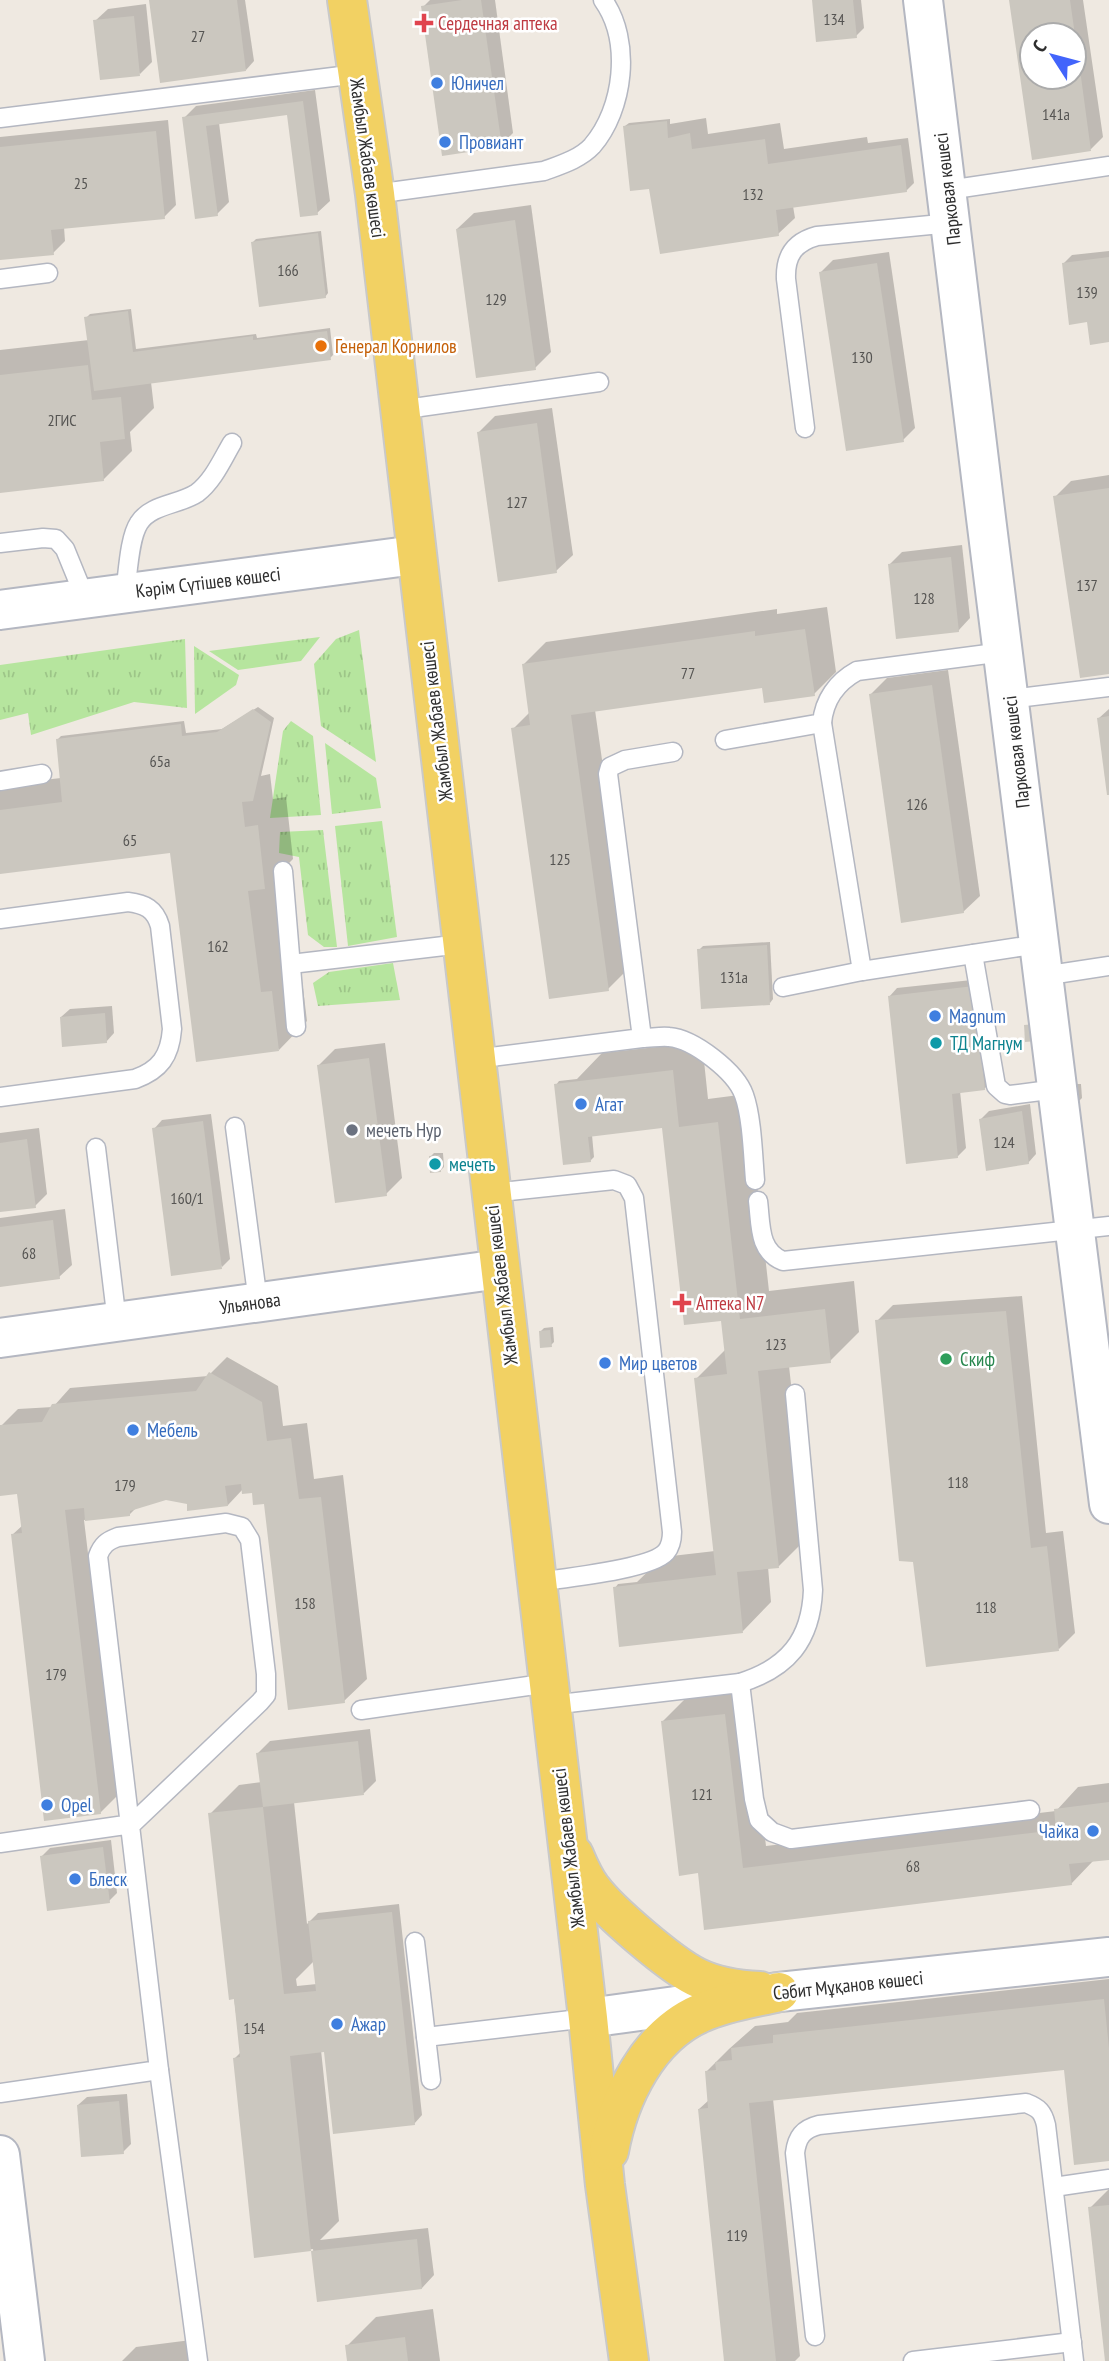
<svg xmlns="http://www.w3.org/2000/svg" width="1109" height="2361" font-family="'PT Sans Narrow',sans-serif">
	<defs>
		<pattern id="grass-tufts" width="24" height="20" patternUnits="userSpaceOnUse" patternTransform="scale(1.75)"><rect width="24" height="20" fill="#b6e59e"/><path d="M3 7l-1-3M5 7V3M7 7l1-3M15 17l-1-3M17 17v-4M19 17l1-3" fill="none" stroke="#9dc588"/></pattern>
	</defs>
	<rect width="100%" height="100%" fill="#efe9e1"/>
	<g fill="url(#grass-tufts)">
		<path d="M359,630l17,132 -55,-36 -7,-62 22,-25z"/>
		<path d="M320,637l-19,24 -63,9 -29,-19z"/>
		<path d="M185,639l2,69 -53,-6 -103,33 -3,-22 -28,7v-55z"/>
		<path d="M194,646l45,29 -3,10 -41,29z"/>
		<path d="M291,721l22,15 8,79 -51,3 13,-87z"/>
		<path d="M325,743l51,35 5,30 -49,6z"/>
		<path d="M382,821l15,116 -49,9 -13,-120z"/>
		<path d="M323,830l14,117h-13l-16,-12 -9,-78 -20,-4 1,-21z"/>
		<path d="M393,963l7,37 -82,6 -5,-23 16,-11z"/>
	</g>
	<g fill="#0003" fill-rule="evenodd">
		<path d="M151,0h94l9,61 -8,9z"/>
		<path d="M430,0h65l18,133 -12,12 -78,-138z"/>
		<path d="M814,0h47l3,28 -8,8z"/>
		<path d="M1011,0h72l20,137 -12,12 -57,9zM1032,35h42v42h-42z"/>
		<path d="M146,4l6,58 -12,12 -45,-53 13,-12z"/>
		<path d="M315,90l15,111 -13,12 -29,-100 -69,10 10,79 -12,12 -33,-96 12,-12z"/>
		<path d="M706,118l2,16 72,-11 4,26 83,-12 1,6 40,-5 6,45 -8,8 -113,15 2,12 -17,16 -128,-47 -25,-61 4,-3 41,-4v5z"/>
		<path d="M168,120l8,85 -12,12 -100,10 1,14 -12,12 -53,5v-121z"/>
		<path d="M531,205l20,147 -16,16 -78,-139 17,-16z"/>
		<path d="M321,231l7,62 -3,4 -72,-55 3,-3z"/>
		<path d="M1109,251v90l-20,-20 -25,-58 8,-8z"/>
		<path d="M889,252l26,176 -12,12 -82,-168 12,-12z"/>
		<path d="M131,309l5,40 120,-15 1,4 73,-10 3,27 -3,3 -179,24 3,26 -24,24 2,19 -29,29 -103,11v-141l89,-10 -3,-22 4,-4z"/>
		<path d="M552,408l21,147 -17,16 -77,-139 16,-16z"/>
		<path d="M1109,475v197l-54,-175 16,-16z"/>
		<path d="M962,545l8,73 -12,13 -68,-67 12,-12z"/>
		<path d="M827,607l9,65 -22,22 -51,-8 -168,24 36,256 -23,23 -95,-260 17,-17 -6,-48 22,-22 231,-33v5z"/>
		<path d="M948,670l32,226 -17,16 -93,-217 17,-17z"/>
		<path d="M258,707l16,11 -13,58 9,-2 3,25 13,-2 7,62 -15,15 22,89 7,58 -28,29 -108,-199 -171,21v-87l61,-7 -3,-39 3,-3 123,-15 2,12 36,-4z"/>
		<path d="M1109,709v85l-10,-76z"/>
		<path d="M770,942l3,57 -3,4 -71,-53 4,-4z"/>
		<path d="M981,979l11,102 -8,8 -24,2 6,57 -9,9 -68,-160 8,-9z"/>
		<path d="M112,1006l2,27 -8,9 -45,-25 9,-8z"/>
		<path d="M702,1042l6,57 39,-5 22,197 85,-10 5,51 -29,29 -41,5 19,171 -29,29 -11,1 3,35 -28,29 -128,-43 3,-4 19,-2 26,-25 52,-6 -19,-172 30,-30 -3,-30 -59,-192 -72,8 2,22 -4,4 -34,-76 3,-4 18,-2 25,-26z"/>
		<path d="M385,1043l17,135 -16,16 -67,-129 16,-16z"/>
		<path d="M1072,1084h9l1,14 -3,3 -9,1z"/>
		<path d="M1030,1104l6,50 -8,9 -47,-44 8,-8z"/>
		<path d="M211,1114l19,145 -8,8 -68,-138 8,-9z"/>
		<path d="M39,1128l8,66 -12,12 -35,5v-78z"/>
		<path d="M434,1153h9l1,14 -3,3 -11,-13z"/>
		<path d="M65,1209l7,56 -13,12 -59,8v-67z"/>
		<path d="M1022,1296l24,237 17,-2 12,102 -16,16 -144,-88 -38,-240 16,-16z"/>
		<path d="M553,1327l1,15 -3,3 -11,-13 4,-4z"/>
		<path d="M227,1357l51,29 5,40 24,-3 7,56 29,-4 24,204 -23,22 -78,-199 -12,-11 -11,-2 -15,16 -62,-6 -29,8 -7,7 -46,6 33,276 -17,17 -88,-278 11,-10 -4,-33 -19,2v-67l18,-18 35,-2 17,-19 138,-12z"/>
		<path d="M747,1692l19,154 290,-35 22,-24 31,-4v75l-16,3 -22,23 -372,-13 -37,-149 23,-23z"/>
		<path d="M370,1729l6,52 -12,12 -70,9 13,122 11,-11 81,-9 23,211 -8,9 -88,-74h-5l18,171 -19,19 108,-12 6,47 -12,13 -103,12 -6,-51 -57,7 -21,-198 6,-6 -31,-238 29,-29 23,-3 -4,-29 12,-12zM314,1961l3,23 -20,2 -1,-7z"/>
		<path d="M111,1840l6,53 -8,8 -67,-45 8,-8z"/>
		<path d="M1109,1979v180l-43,-91 -293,31 27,257 -5,5h-69l-27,-252 10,-9 -3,-28 23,-23 26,-23 33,-4 9,-9z"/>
		<path d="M127,2094l4,50 -8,8 -45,-47 9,-8z"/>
		<path d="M1109,2189v172h-2l-17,-153z"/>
		<path d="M433,2309l7,52h-91l-2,-15 29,-29z"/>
		<path d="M199,2339l3,22h-80l14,-14z"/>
	</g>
	<g fill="#cbc7bf">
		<path d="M149,0h88l9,71 -86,12z"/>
		<path d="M462,0h19l21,147 -60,9 -21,-150z"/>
		<path d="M812,0h41l4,38 -41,4z"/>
		<path d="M1009,0h61l5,35h-43v42h42l2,-37 15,111 -59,9z"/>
		<path d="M134,16l6,60 -40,4 -7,-60z"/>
		<path d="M303,101l15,114 -18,2 -13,-102 -81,11 12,90 -23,3 -13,-102z"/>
		<path d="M667,121l1,17 22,-5 2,16 73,-10 3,25 133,-19 6,47 -131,18 3,26 -119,18 -11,-65 -19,2 -7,-65z"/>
		<path d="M156,131l9,88 -114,11 3,25 -54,5v-113z"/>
		<path d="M515,220l21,150 -60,8 -20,-149z"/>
		<path d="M318,233l8,65 -67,9 -8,-65z"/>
		<path d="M1109,257v85l-19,3 -3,-23 -18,3 -7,-62z"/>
		<path d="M877,263l27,179 -58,9 -27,-179z"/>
		<path d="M128,311l5,41 120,-16v4l74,-9 4,29 -237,31 -10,-74z"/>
		<path d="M88,365l4,35 29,-3 4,42 -25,3 4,39 -104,12v-118z"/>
		<path d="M537,423l20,150 -59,9 -21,-150z"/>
		<path d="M1109,488v186l-29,4 -27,-182z"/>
		<path d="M951,557l8,75 -63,7 -8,-75z"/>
		<path d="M805,629l10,67 -51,7 -2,-15 -191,27 38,276 -60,8 -38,-271 19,-3 -8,-61 233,-33v5z"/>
		<path d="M932,685l32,228 -63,10 -32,-229z"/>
		<path d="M253,709l18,13 -18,79 -11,1 3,25 13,-2 7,64 -17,2 13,101 11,-1 7,60 -83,11 -26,-209 -170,21v-64l62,-8 -6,-63 125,-15 1,12 35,-4z"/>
		<path d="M1109,716v79h-2l-10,-77z"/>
		<path d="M767,945l3,60 -69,4 -4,-60z"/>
		<path d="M974,986l11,104 -33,4 6,64 -52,6 -18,-168z"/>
		<path d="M105,1013l2,30 -45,4 -2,-30z"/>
		<path d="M1035,1024l2,17 -12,1 -1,-17z"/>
		<path d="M369,1058l18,138 -52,7 -18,-138z"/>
		<path d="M673,1070l6,57 39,-5 22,197 85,-10 6,54 -73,8 21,197 -42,4 6,61 -124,14 -6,-60 103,-12 -22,-197 33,-4 -6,-53 -37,4 -22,-197 -74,9 3,25 -28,3 -9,-81z"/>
		<path d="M1022,1111l7,53 -43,7 -7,-52z"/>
		<path d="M203,1121l19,148 -51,7 -19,-148z"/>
		<path d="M27,1139l9,69 -36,4v-69z"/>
		<path d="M440,1155l1,17 -11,1 -1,-17z"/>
		<path d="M53,1220l7,59 -60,8v-60z"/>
		<path d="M1006,1311l25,237 16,-2 12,105 -133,16 -13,-105 -14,-1 -24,-241z"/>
		<path d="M550,1330l2,17 -12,1 -1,-17z"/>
		<path d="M209,1372l53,30 5,39 24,-3 8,61 22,-2 24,206 -57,7 -24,-206 -11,1 -1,-12 -10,1 -1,-10 -16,2 3,20 -41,5v-7l-21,-4 -36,11v5l-45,5 -1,-13 -19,2 36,304 -57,7 -33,-287 11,-1 -5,-39 -17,2v-71l42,-3 10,-18 144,-13z"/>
		<path d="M725,1714l18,154 313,-38 -2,-21 55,-7v58l-40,4 3,21 -368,45 -6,-57 -19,3 -18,-155z"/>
		<path d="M358,1741l6,54 -101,12 -7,-54z"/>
		<path d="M263,1807l21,187 32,-3 -8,-70 84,-9 23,213 -82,9 -9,-82 -34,4 21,195 106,-12 5,50 -105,13 -6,-51 -57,7 -21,-200 7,-1 -6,-58 -5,1 -21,-187z"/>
		<path d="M103,1847l7,56 -63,8 -7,-55z"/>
		<path d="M1104,1999l5,49v113l-35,4 -10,-95 -315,33 27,258h-52l-26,-252 10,-1 -3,-37 11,-1 -1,-8 17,-2 -1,-12 42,-5v-8z"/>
		<path d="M119,2101l5,53 -43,3 -4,-52z"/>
		<path d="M1109,2205v156h-4l-17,-154z"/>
		<path d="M405,2337l3,24h-61l-2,-16z"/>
	</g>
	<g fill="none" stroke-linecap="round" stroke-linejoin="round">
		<g stroke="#b4b7c1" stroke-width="21">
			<g id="service">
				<path d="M0,118l357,-44"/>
				<path d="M948,190l161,-24"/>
				<path d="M375,194l169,-23c16,-6 36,-12 48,-25 32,-37 40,-105 11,-146"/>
				<path d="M0,279l48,-6"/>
				<path d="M399,410l200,-28"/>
				<path d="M805,428l-19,-149c-1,-24 9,-37 31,-43l134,-13"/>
				<path d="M0,543l43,-5 13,1 9,10 20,49"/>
				<path d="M125,593c3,-19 4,-55 14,-70 12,-19 40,-18 58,-30 16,-12 25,-33 35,-50"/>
				<path d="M1010,699l99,-12"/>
				<path d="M822,723l40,248 177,-27"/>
				<path d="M725,740l97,-17c2,-23 15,-41 35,-52l146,-19"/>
				<path d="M0,781l42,-7"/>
				<path d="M283,871l13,156"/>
				<path d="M0,919l128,-17c17,2 27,7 32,24l12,103c-2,27 -12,41 -37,50l-135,18"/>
				<path d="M973,954l23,132 9,8 5,1 47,-6"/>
				<path d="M291,964l170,-20"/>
				<path d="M1043,976l66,-10"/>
				<path d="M783,987l79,-16"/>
				<path d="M642,1038c9,0 19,-2 27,-1 25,2 67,35 75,58 8,22 9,61 11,85"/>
				<path d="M475,1059l167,-21 -34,-264 2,-7 15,-7 48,-8"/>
				<path d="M235,1127l23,175"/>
				<path d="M96,1148l21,174"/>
				<path d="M491,1193l123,-13 13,5 7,13 38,334c0,8 -1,14 -6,20 -16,18 -103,26 -129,30"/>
				<path d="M758,1201c3,23 0,50 25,60l326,-35"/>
				<path d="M740,1683c48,-15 71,-43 73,-93l-18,-196"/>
				<path d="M551,1705l189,-22 14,116 5,21 13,12 19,7 239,-29"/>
				<path d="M361,1710l188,-27"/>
				<path d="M0,1843l132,-19 128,-122 6,-7v-21l-16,-134 -8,-13 -16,-4 -108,14c-11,4 -16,8 -20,19l61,514 -159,23"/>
				<path d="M415,1942l11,95"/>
				<path d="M159,2070l39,291"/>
				<path d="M431,2080l-5,-43 162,-19"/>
				<path d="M1054,2187l55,-8"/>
				<path d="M815,2336l-20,-183c2,-16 8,-24 24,-28l207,-22c13,5 17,9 20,22l28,236"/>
				<path d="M913,2361l159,-19"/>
			</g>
		</g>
		<g stroke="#b4b7c1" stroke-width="42">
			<g id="tertiary">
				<path d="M923,0l63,518 123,986"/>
				<path d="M0,1338l500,-69"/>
				<path d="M588,2018l191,-26 330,-35"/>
			</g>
		</g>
		<g stroke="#b4b7c1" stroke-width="42">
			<g id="secondary">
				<path d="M0,610l415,-55"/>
				<path d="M0,2155l25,206"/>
			</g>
		</g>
		<g stroke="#c9c9c9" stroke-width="42">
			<g id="primary">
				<path d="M347,0l28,194 213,1824 17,167 24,176"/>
				<path d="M574,1855c5,12 10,24 18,34 17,23 78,75 104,88 20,10 42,13 64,14"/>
				<path d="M609,2151c10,-54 39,-115 92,-138 24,-11 53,-15 78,-21"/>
			</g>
		</g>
		<use href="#service" stroke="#fff" stroke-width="18"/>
		<use href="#tertiary" stroke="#fff" stroke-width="38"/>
		<use href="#secondary" stroke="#fff" stroke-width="38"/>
		<use href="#primary" stroke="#f2d163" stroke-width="38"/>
	</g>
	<g fill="#e0444e" stroke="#fff" stroke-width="2.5">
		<path d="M420.5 12.5h7v7h7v7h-7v7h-7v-7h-7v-7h7z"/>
		<path d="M678.5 1292.5h7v7h7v7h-7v7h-7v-7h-7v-7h7z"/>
	</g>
	<g fill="#3f7fe0" stroke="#fff" stroke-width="2.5">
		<circle cx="437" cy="83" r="7"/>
		<circle cx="445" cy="142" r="7"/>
		<circle cx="935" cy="1016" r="7"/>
		<circle cx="581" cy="1104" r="7"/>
		<circle cx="605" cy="1363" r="7"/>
		<circle cx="133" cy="1430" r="7"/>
		<circle cx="47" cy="1805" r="7"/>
		<circle cx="1093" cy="1831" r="7"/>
		<circle cx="75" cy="1879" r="7"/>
		<circle cx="337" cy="2024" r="7"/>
	</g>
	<circle fill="#e8710a" stroke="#fff" stroke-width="2.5" cx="321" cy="346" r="7"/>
	<g fill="#0f9aa8" stroke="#fff" stroke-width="2.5">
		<circle cx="936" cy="1043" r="7"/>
		<circle cx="435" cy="1164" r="7"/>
	</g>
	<circle fill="#6b7280" stroke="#fff" stroke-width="2.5" cx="352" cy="1130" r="7"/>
	<circle fill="#2e9e5b" stroke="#fff" stroke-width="2.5" cx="946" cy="1359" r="7"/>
	<g text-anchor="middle" stroke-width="5" stroke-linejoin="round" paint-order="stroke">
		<g font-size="16" fill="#555452">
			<text x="834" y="25">134</text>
			<text x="198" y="42">27</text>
			<text x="1056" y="120">141а</text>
			<text x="81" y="189">25</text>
			<text x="753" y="200">132</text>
			<text x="288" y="276">166</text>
			<text x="1087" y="298">139</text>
			<text x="496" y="305">129</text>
			<text x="862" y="363">130</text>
			<text x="62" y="426">2ГИС</text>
			<text x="517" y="508">127</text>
			<text x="1087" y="591">137</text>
			<text x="924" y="604">128</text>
			<text x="688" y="679">77</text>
			<text x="160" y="767">65а</text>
			<text x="917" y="810">126</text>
			<text x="130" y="846">65</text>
			<text x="560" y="865">125</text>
			<text x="218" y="952">162</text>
			<text x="734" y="983">131а</text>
			<text x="1004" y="1148">124</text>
			<text x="187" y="1204">160/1</text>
			<text x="29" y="1259">68</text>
			<text x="776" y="1350">123</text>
			<text x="958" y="1488">118</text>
			<text x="125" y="1491">179</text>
			<text x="305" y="1609">158</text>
			<text x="986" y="1613">118</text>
			<text x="56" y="1680">179</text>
			<text x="702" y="1800">121</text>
			<text x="913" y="1872">68</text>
			<text x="254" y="2034">154</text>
			<text x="737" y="2241">119</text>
		</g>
		<g font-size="19" fill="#be3a42" stroke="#fff" text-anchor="start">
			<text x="438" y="30">Сердечная аптека</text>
			<text x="696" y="1310">Аптека N7</text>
		</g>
		<g font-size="19" fill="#366cbe" stroke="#fff" text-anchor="start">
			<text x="451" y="90">Юничел</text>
			<text x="459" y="149">Провиант</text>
			<text x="949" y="1023">Magnum</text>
			<text x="595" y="1111">Агат</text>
			<text x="619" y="1370">Мир цветов</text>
			<text x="147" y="1437">Мебель</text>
			<text x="61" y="1812">Opel</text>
			<text x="1079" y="1838" text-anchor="end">Чайка</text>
			<text x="89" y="1886">Блеск</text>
			<text x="351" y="2031">Ажар</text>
		</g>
		<g font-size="19" fill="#2e2e2e" stroke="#fff">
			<text transform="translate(368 158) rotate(82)" y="7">Жамбыл Жабаев көшесі</text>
			<text transform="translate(947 189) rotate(-97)" y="7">Парковая көшесі</text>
			<text transform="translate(208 582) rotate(-7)" y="7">Кәрім Сүтішев көшесі</text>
			<text transform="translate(436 721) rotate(-97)" y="7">Жамбыл Жабаев көшесі</text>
			<text transform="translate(1016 752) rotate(-97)" y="7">Парковая көшесі</text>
			<text transform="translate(501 1285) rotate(-97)" y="7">Жамбыл Жабаев көшесі</text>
			<text transform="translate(250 1303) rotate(-8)" y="7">Ульянова</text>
			<text transform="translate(568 1848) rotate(-97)" y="7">Жамбыл Жабаев көшесі</text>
			<text transform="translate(848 1985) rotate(-6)" y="7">Сәбит Мұқанов көшесі</text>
		</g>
		<g font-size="19" fill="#c56008" stroke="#fff" text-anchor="start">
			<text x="335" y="353">Генерал Корнилов</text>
		</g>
		<g font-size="19" fill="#0d838f" stroke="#fff" text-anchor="start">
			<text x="950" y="1050">ТД Магнум</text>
			<text x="449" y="1171">мечеть</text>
		</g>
		<g font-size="19" fill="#5b616d" stroke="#fff" text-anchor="start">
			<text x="366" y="1137">мечеть Нур</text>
		</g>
		<g font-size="19" fill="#27864d" stroke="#fff" text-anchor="start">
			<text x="960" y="1366">Скиф</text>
		</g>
	</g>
	<g transform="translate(1053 56) rotate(306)"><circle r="33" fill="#ffffff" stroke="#ababab" stroke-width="2"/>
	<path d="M0-5L12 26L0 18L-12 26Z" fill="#4264fb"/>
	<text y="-10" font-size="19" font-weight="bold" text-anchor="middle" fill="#2e2e2e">С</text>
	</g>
</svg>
